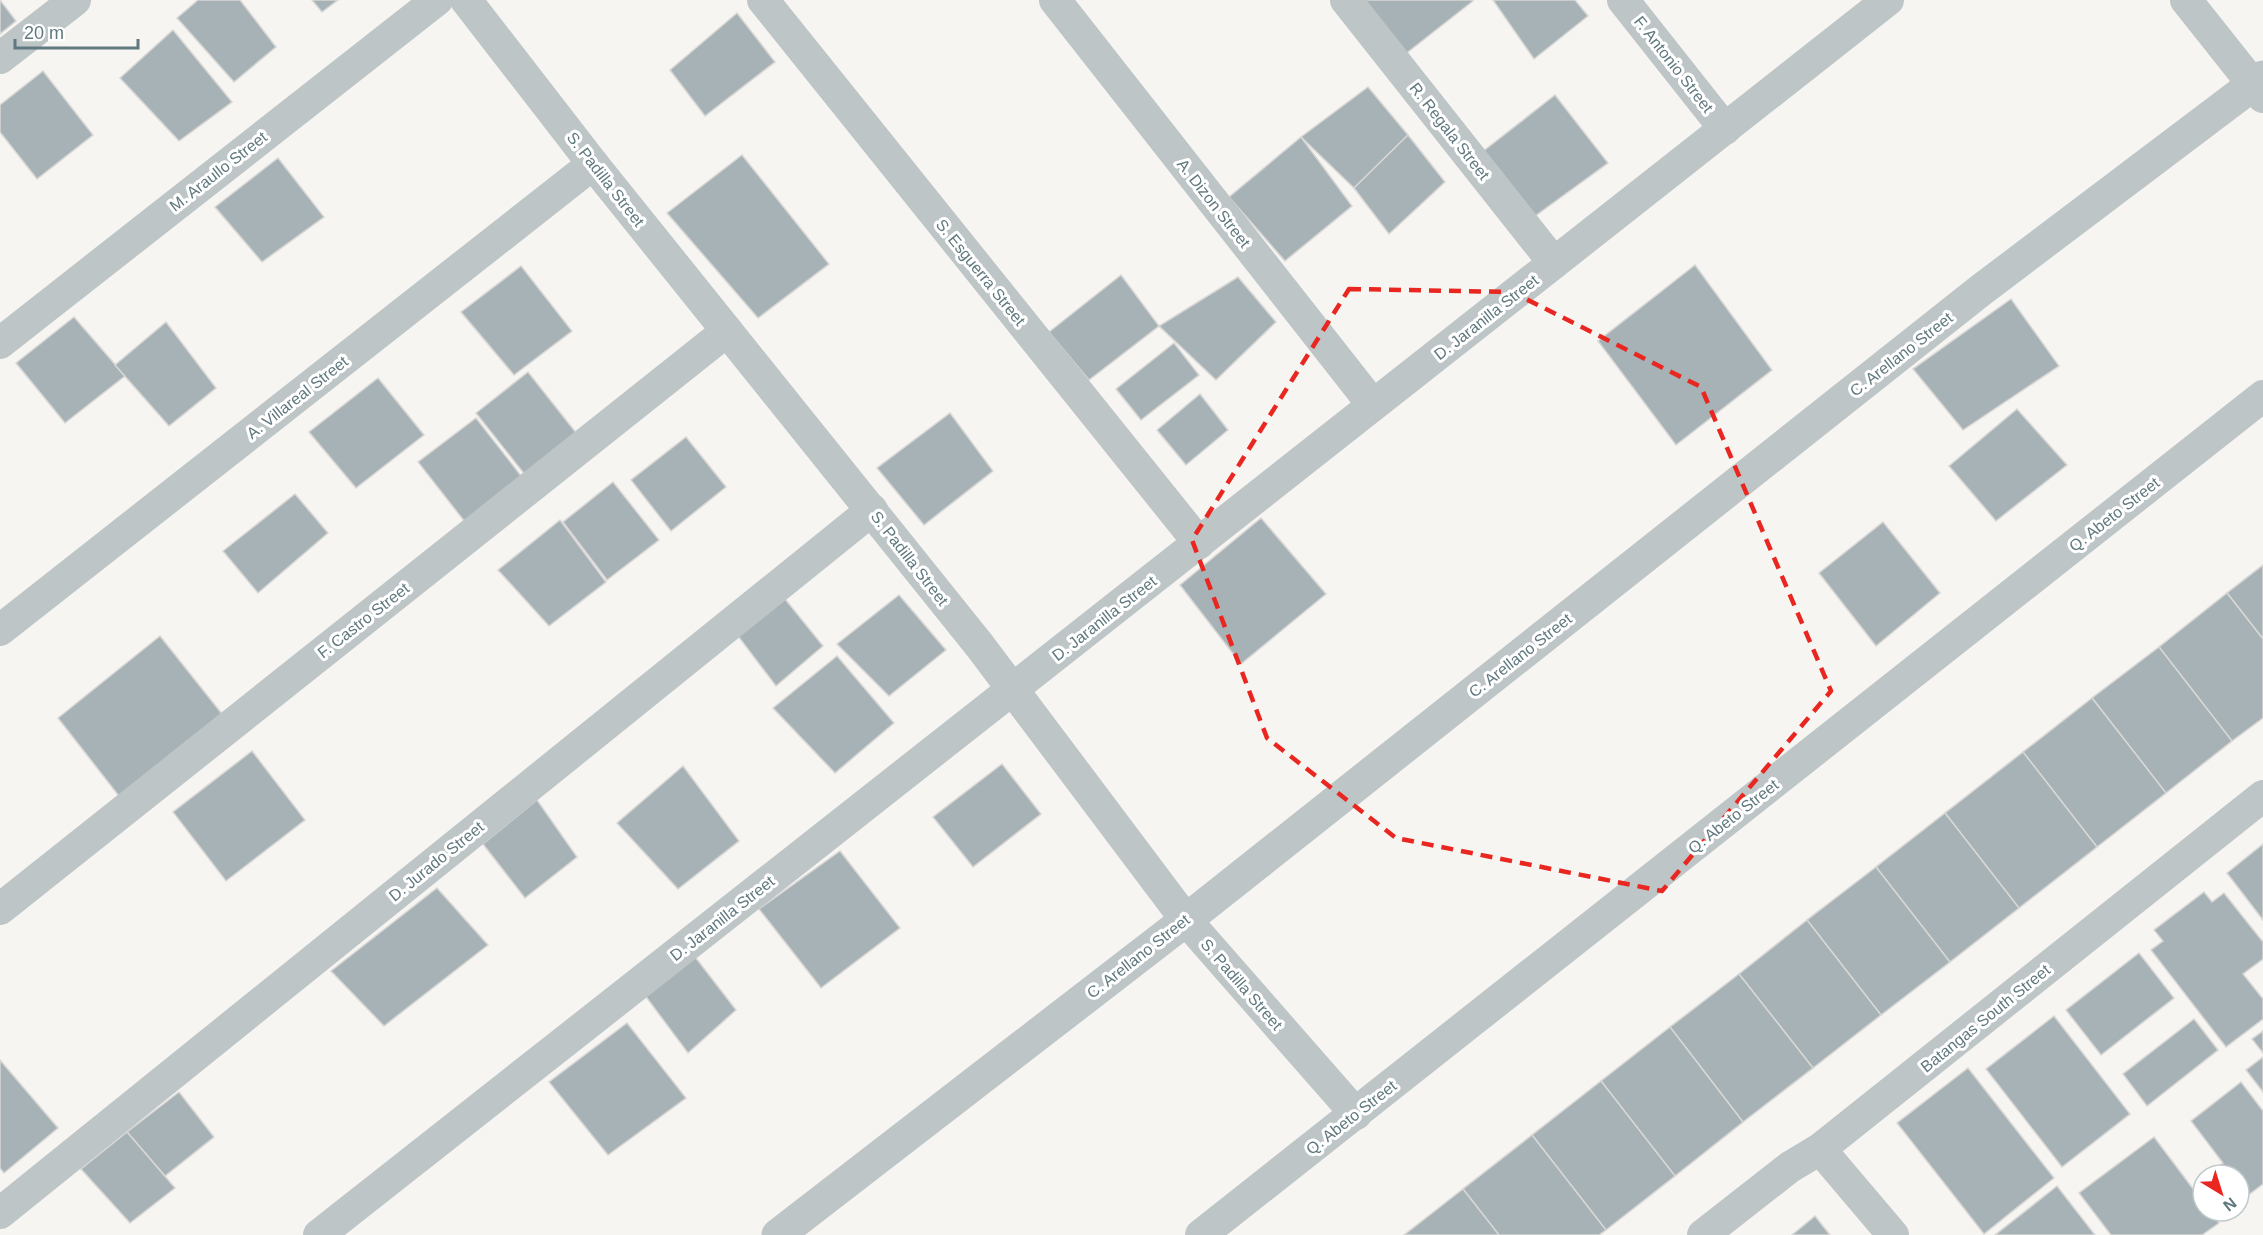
<svg xmlns="http://www.w3.org/2000/svg" width="2263" height="1235" font-family="Helvetica,sans-serif">
	<rect width="100%" height="100%" fill="#f6f5f2"/>
	<g fill="#a6b2b5" stroke="#d8d7d5" stroke-width="1.5">
		<path d="M0,0l16,21 -16,13z"/>
		<path d="M198,0h42l36,47 -42,35 -57,-64z"/>
		<path d="M312,0h26l-16,12z"/>
		<path d="M1360,0h112l1,1 -74,58z"/>
		<path d="M1493,0h82l13,16 -54,43z"/>
		<path d="M737,13l38,49 -70,54 -35,-46z"/>
		<path d="M173,30l59,72 -53,39 -59,-63z"/>
		<path d="M43,71l50,64 -56,44 -37,-47v-27z"/>
		<path d="M1368,87l40,48 -54,53 -53,-51z"/>
		<path d="M1555,95l53,68 -77,56 -54,-63z"/>
		<path d="M1408,135l37,47 -56,52 -35,-46z"/>
		<path d="M1301,137l51,69 -67,55 -56,-64z"/>
		<path d="M742,155l87,109 -71,54 -91,-105z"/>
		<path d="M278,158l46,59 -62,45 -47,-55z"/>
		<path d="M1695,265l77,105 -96,75 -78,-104z"/>
		<path d="M521,266l51,65 -58,44 -53,-63z"/>
		<path d="M1121,275l38,51 -70,54 -40,-48z"/>
		<path d="M1238,277l38,45 -60,58 -57,-54z"/>
		<path d="M2011,299l48,67 -96,64 -50,-61z"/>
		<path d="M74,317l51,59 -60,47 -49,-60z"/>
		<path d="M166,322l50,66 -47,38 -54,-61z"/>
		<path d="M1174,343l25,32 -58,45 -25,-31z"/>
		<path d="M528,372l49,62 -51,42 -50,-63z"/>
		<path d="M378,378l46,57 -68,53 -47,-56z"/>
		<path d="M1200,394l28,36 -42,35 -29,-35z"/>
		<path d="M2017,409l50,56 -71,56 -47,-55z"/>
		<path d="M950,413l43,58 -69,54 -47,-57z"/>
		<path d="M476,418l46,59 -57,45 -47,-60z"/>
		<path d="M686,437l40,50 -55,44 -40,-51z"/>
		<path d="M613,482l46,58 -52,40 -44,-58z"/>
		<path d="M295,494l33,39 -70,60 -35,-42z"/>
		<path d="M1261,518l65,76 -85,70 -61,-79z"/>
		<path d="M560,520l46,62 -57,44 -51,-56z"/>
		<path d="M1883,522l57,71 -64,53 -57,-73z"/>
		<path d="M2263,565v74l-36,-46z"/>
		<path d="M2227,593l36,46v79l-31,23 -73,-94z"/>
		<path d="M899,595l47,55 -57,46 -52,-52z"/>
		<path d="M785,599l38,47 -47,40 -38,-50z"/>
		<path d="M160,636l62,78 -103,82 -61,-78z"/>
		<path d="M2159,647l73,94 -66,52 -74,-95z"/>
		<path d="M837,656l57,67 -59,50 -62,-65z"/>
		<path d="M2092,698l74,95 -69,54 -74,-95z"/>
		<path d="M252,751l53,69 -79,61 -53,-69z"/>
		<path d="M2023,752l74,95 -78,61 -74,-95z"/>
		<path d="M1002,764l39,50 -68,53 -40,-50z"/>
		<path d="M683,766l56,75 -61,48 -61,-66z"/>
		<path d="M537,800l40,57 -52,41 -42,-54z"/>
		<path d="M1945,813l74,95 -69,54 -74,-95z"/>
		<path d="M2263,844v76l-36,-47z"/>
		<path d="M840,851l60,77 -79,60 -62,-79z"/>
		<path d="M1876,867l74,95 -69,53 -74,-95z"/>
		<path d="M437,888l51,57 -104,81 -53,-55z"/>
		<path d="M2204,892l8,10 12,-9 39,49v17l-20,15 20,25v20l-37,28 -75,-97 12,-9 -9,-11z"/>
		<path d="M1807,920l74,95 -68,53 -74,-94z"/>
		<path d="M692,953l44,57 -48,43 -47,-63z"/>
		<path d="M2139,953l35,45 -73,57 -35,-45z"/>
		<path d="M1739,974l74,94 -70,54 -73,-95z"/>
		<path d="M2054,1016l76,98 -68,53 -76,-98z"/>
		<path d="M2194,1019l24,31 -71,56 -24,-32z"/>
		<path d="M627,1023l59,75 -78,57 -59,-73z"/>
		<path d="M1670,1027l73,95 -68,54 -74,-95z"/>
		<path d="M2263,1031v22l-11,-14z"/>
		<path d="M2263,1057v35l-17,-22z"/>
		<path d="M0,1060l58,68 -54,45 -4,-5z"/>
		<path d="M1968,1068l86,110 -70,56 -87,-111z"/>
		<path d="M1601,1081l74,95 -69,54 -74,-95z"/>
		<path d="M2241,1082l22,29v73l-24,18v-27h-32l16,-12 -32,-42z"/>
		<path d="M179,1092l35,45 -49,39 -38,-44z"/>
		<path d="M127,1132l48,56 -45,35 -49,-54z"/>
		<path d="M1532,1135l74,95 -7,5h-100l-36,-46z"/>
		<path d="M2154,1137l49,65v9h7l9,12 -17,12h-91l-32,-42z"/>
		<path d="M2057,1186l38,49h-100z"/>
		<path d="M1463,1189l36,46h-95z"/>
		<path d="M1815,1216l15,19h-38z"/>
	</g>
	<g fill="none" stroke-linecap="round" stroke-linejoin="round">
		<g stroke="#bec5c7" stroke-width="32">
			<path d="M466,0l127,164 387,482 206,274 170,194"/>
			<path d="M763,0l436,543"/>
			<path d="M1055,0l318,405"/>
			<path d="M1346,0l208,263"/>
			<path d="M1623,0l102,129"/>
			<path d="M2186,0l77,97"/>
			<path d="M0,58l75,-58"/>
			<path d="M0,343l437,-343"/>
			<path d="M0,630l593,-466"/>
			<path d="M0,909l727,-578"/>
			<path d="M1820,1149l73,86"/>
			<path d="M0,1213l872,-703"/>
			<path d="M319,1235l1569,-1235"/>
			<path d="M1201,1235l1062,-839"/>
			<path d="M1703,1235l87,-68 30,-18 443,-353"/>
		</g>
		<path stroke="#bec5c7" stroke-width="33" d="M778,1235l408,-315 795,-630 282,-213"/>
	</g>
	<path fill="none" stroke="#e9261f" stroke-width="4.5" stroke-dasharray="12 8" stroke-linejoin="round" d="M1349,289l163,3 189,95 130,304 -169,200 -266,-53 -129,-100 -75,-198z"/>
	<g text-anchor="middle" stroke-width="6" stroke-linejoin="round" paint-order="stroke">
		<g font-size="16" fill="#60787f" stroke="#fff">
			<text transform="translate(1674 64) rotate(52)" y="6">F. Antonio Street</text>
			<text transform="translate(1450 131) rotate(52)" y="6">R. Regala Street</text>
			<text transform="translate(218 171) rotate(-38)" y="6">M. Araullo Street</text>
			<text transform="translate(606 179) rotate(52)" y="6">S. Padilla Street</text>
			<text transform="translate(1214 203) rotate(52)" y="6">A. Dizon Street</text>
			<text transform="translate(981 272) rotate(51)" y="6">S. Esguerra Street</text>
			<text transform="translate(1486 317) rotate(-38)" y="6">D. Jaranilla Street</text>
			<text transform="translate(1901 354) rotate(-38)" y="6">C. Arellano Street</text>
			<text transform="translate(297 397) rotate(-38)" y="6">A. Villareal Street</text>
			<text transform="translate(2114 514) rotate(-38)" y="6">Q. Abeto Street</text>
			<text transform="translate(910 558) rotate(52)" y="6">S. Padilla Street</text>
			<text transform="translate(1104 618) rotate(-38)" y="6">D. Jaranilla Street</text>
			<text transform="translate(363 620) rotate(-38)" y="6">F. Castro Street</text>
			<text transform="translate(1520 655) rotate(-38)" y="6">C. Arellano Street</text>
			<text transform="translate(1733 816) rotate(-38)" y="6">Q. Abeto Street</text>
			<text transform="translate(436 861) rotate(-39)" y="6">D. Jurado Street</text>
			<text transform="translate(722 918) rotate(-38)" y="6">D. Jaranilla Street</text>
			<text transform="translate(1138 956) rotate(-38)" y="6">C. Arellano Street</text>
			<text transform="translate(1242 984) rotate(49)" y="6">S. Padilla Street</text>
			<text transform="translate(1985 1018) rotate(-39)" y="6">Batangas South Street</text>
			<text transform="translate(1351 1117) rotate(-38)" y="6">Q. Abeto Street</text>
		</g>
	</g>
	<g transform="translate(2221 1193) rotate(142)"><circle r="28" fill="#ffffff" stroke="#bfc9cc" stroke-width="1.5"/>
	<path d="M0-4.5L10 22L0 15L-10 22Z" fill="#e9261f"/>
	<text y="-9" font-size="16" font-weight="bold" text-anchor="middle" fill="#60787f">N</text>
	</g>
	<path d="M15 39v9h123v-9" fill="none" stroke="#60787f" stroke-width="3"/>
	<text x="24" y="39" font-size="18" fill="#60787f" stroke="#ffffff" stroke-width="4.5" paint-order="stroke">20 m</text>
</svg>
